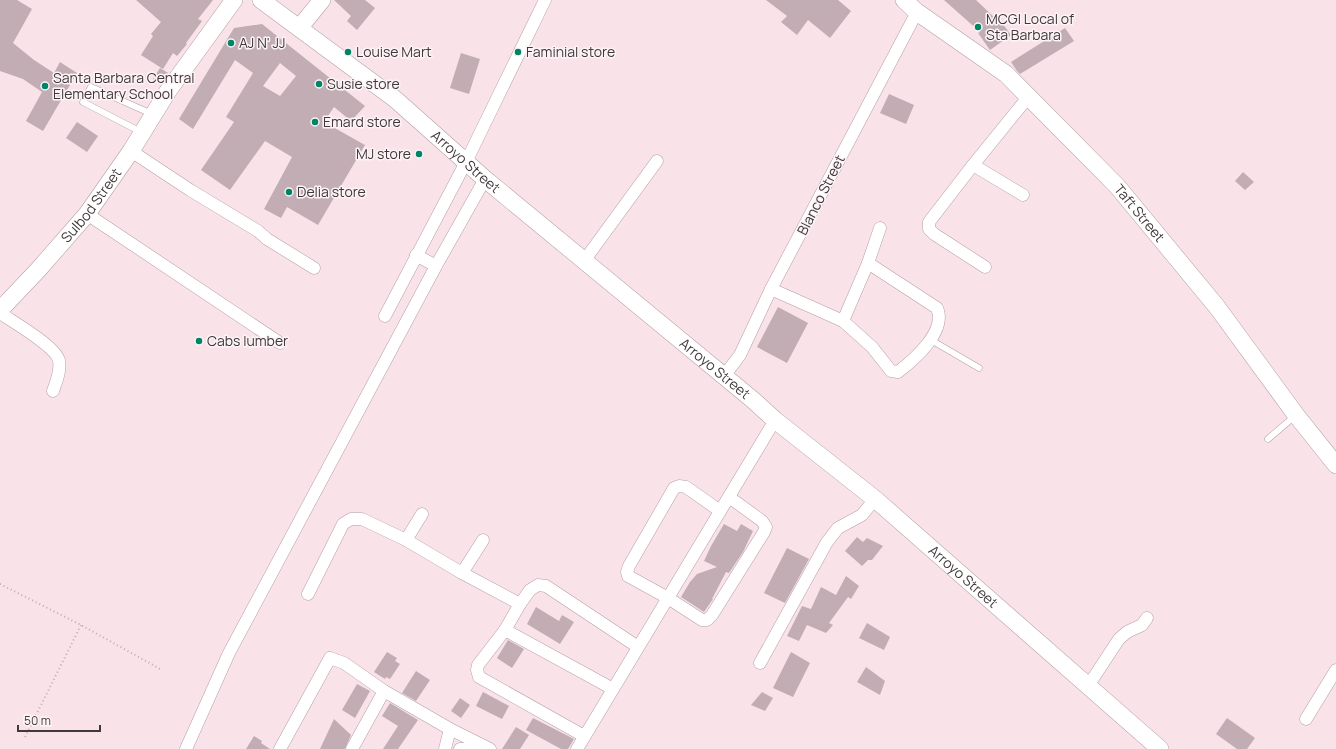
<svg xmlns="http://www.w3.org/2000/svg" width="1336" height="749" font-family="Manrope,sans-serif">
	<rect width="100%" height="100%" fill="#f9e3e9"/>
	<g fill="#c1adb3" fill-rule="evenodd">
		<path d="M0,0h17l15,9 -19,34 21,17 20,13 6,-11 17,11 -34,58 -17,-10 16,-29 -19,-13 -23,-8z"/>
		<path d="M136,0h77l-15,19 4,2 -16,22 1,1 -10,12 -4,-3 -10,16 -22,-14 12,-19 -2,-2 10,-12z"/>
		<path d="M334,0h31l10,8 -18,22 -10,-9 4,-5z"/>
		<path d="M766,0h72l13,11 -21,27 -22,-18 -11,15 -16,-13 6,-6z"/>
		<path d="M944,0h32l21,20 2,-1 12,16 -21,15 -12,-17 2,-1z"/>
		<path d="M262,24l103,82 -14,15 -17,-14 -10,15 41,23 -47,80 -31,-18 -6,11 -17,-9 28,-52 -27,-16 -35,49 -29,-20 33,-48 -8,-5 27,-44 -18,-13 -42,69 -14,-10 55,-91zM280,63l16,13 -16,20 -17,-10z"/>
		<path d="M1065,28l9,13 -54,33 -3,-3 -6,-9z"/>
		<path d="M461,53l19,6 -11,35 -19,-6z"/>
		<path d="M160,68l8,5 -8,11 -7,-5z"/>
		<path d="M889,94l25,11 -8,19 -26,-11z"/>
		<path d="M77,122l21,14 -11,16 -21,-14z"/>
		<path d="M1243,172l11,10 -9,8 -10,-9z"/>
		<path d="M778,307l30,16 -21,40 -30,-16z"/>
		<path d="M724,524l13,7 4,-7 12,7 -10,21 -14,21 -3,-1 -14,27h1l-9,13 -23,-15 9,-15 7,-8 20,-7 -13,-6 7,-15z"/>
		<path d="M857,537l6,5 4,-4 16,8 -11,14h-4l-6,6 -17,-15z"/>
		<path d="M787,548l22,11 -24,44 -21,-10z"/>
		<path d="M846,576l13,10 -8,13 -3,-2 -19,26 4,2 -7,8 -19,-8 -8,16 -12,-5 15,-30 9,3 10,-22 15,8z"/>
		<path d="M536,607l23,14 3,-6 12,7 -14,22 -33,-20z"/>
		<path d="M867,623l23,14 -6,13 -25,-12z"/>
		<path d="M508,640l16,9 -12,19 -15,-10z"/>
		<path d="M387,652l10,6 -2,3 5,3 -10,15 -4,-2 -1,2 -11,-7z"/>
		<path d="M791,652l19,11 -17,34 -20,-9z"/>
		<path d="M866,667l19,14 -5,14 -23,-13z"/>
		<path d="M416,671l14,9 -14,21 -14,-8z"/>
		<path d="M357,684l13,7 -15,27 -13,-8z"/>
		<path d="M483,692l26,14 -7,13 -26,-13z"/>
		<path d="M762,692l11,6 -8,13 -14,-6z"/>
		<path d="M460,698l10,7 -9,13 -10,-7z"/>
		<path d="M390,703l28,17 -20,29h-15l15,-23 -16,-10z"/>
		<path d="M533,718l41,21 -6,10h-7l-35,-19z"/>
		<path d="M1227,718l28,20 -8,11h-10l-21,-15z"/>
		<path d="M334,719l17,16 -6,14h-25z"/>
		<path d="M516,727l13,8 -9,14h-18z"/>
		<path d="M254,736l8,5 -1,2 9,6h-24z"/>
	</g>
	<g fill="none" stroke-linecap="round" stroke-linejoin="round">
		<g stroke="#b39fa5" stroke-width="7">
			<g id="lane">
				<path d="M141,132l-58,-30 8,-15 61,27"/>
				<path d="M931,340l48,28"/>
				<path d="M1268,439l28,-24"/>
			</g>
		</g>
		<g stroke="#b39fa5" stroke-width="13">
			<g id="street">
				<path d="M131,151l59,39 68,41 9,8 47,29"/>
				<path d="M973,165l50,30"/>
				<path d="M87,214l193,129"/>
				<path d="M416,255l20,11"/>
				<path d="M584,261l73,-100"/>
				<path d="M985,267l-51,-33 -5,-5v-7l44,-57 56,-69"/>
				<path d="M771,289l72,32 29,26 19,24 7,1c17,-13 49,-41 39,-64l-69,-45"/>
				<path d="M0,313c13,9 57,34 59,48 2,10 -3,21 -6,30"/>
				<path d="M385,316l81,-154 79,-162"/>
				<path d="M843,321l25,-58 12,-35"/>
				<path d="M724,376l16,-21 31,-66 146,-277"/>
				<path d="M720,511l-34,-24 -7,-1 -5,2 -45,78 -2,6 1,4 40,22 34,22h5l5,-5 52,-83 2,-5 -4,-6 -33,-24"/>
				<path d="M406,540l16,-26"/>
				<path d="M462,573l21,-33"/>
				<path d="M308,594l35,-70 8,-5h11l44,21 56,33 58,31"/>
				<path d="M505,630l108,59"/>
				<path d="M760,663l67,-121 11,-14 24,-13 13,-16"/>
				<path d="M1088,686l31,-47 8,-7 15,-7 5,-7"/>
				<path d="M1306,719l30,-49"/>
				<path d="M584,736l-105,-59 -2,-7 1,-5 27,-35 15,-26 10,-14 8,-5 8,1 92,61"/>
				<path d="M186,749l43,-96 207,-387 49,-87"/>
				<path d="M280,749l50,-91 14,5 40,28 66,38 40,20"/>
				<path d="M352,749l32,-58"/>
				<path d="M445,749l5,-20"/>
				<path d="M460,749l25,-1"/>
				<path d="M577,749l198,-329"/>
			</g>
		</g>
		<g stroke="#b39fa5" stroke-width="18">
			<g id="secondary">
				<path id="s1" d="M261,0l134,99 90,80 268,221 22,20 100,79 285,250"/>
				<path id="s2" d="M904,0l13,12 89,62 111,112 100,121 79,108 40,50"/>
				<path d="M300,27l22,-27"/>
				<path id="s3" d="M0,310l38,-40 49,-56 44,-63 37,-60 66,-91"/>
			</g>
		</g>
		<g stroke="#beacb1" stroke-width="2" stroke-dasharray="1 3" stroke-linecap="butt">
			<path d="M0,584l81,41 81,45"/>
			<path d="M25,737l56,-112"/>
		</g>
		<use href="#lane" stroke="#fff" stroke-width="6"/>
		<use href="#street" stroke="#fff" stroke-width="12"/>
		<use href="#secondary" stroke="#fff" stroke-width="17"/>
	</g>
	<g fill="#008467" stroke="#fdf4f7" stroke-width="1.5">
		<circle cx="978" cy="27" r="4"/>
		<circle cx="231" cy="43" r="4"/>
		<circle cx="348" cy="52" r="4"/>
		<circle cx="518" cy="52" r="4"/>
		<circle cx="319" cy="84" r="4"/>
		<circle cx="45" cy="86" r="4"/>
		<circle cx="315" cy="122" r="4"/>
		<circle cx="419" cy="154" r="4"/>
		<circle cx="289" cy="192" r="4"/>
		<circle cx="199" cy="341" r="4"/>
	</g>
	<g text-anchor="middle" stroke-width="3" stroke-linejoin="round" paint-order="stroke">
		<g font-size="14" fill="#40383a" stroke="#fdf4f7" text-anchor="start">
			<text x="986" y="24">MCGI Local of<tspan x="986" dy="16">Sta Barbara</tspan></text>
			<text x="239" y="48">AJ N' JJ</text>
			<text x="356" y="57">Louise Mart</text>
			<text x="526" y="57">Faminial store</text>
			<text x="53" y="83">Santa Barbara Central<tspan x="53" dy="16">Elementary School</tspan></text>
			<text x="327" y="89">Susie store</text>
			<text x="323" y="127">Emard store</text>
			<text x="411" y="159" text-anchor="end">MJ store</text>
			<text x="297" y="197">Delia store</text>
			<text x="207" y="346">Cabs lumber</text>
		</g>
		<g font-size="14" fill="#40383a" stroke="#fdf4f7">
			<text dy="5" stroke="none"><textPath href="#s1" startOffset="261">Arroyo Street</textPath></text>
			<text transform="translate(821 195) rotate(-63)" y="5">Blanco Street</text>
			<text dy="5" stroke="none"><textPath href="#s3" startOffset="139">Sulbod Street</textPath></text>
			<text dy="5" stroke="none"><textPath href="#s2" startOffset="319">Taft Street</textPath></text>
			<text dy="5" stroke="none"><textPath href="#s1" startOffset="585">Arroyo Street</textPath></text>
			<text dy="5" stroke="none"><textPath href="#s1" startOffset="909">Arroyo Street</textPath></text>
		</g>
	</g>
	<path d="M18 725v6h82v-6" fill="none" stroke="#40383a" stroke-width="2"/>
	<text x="24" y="725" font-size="12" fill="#40383a" stroke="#fdf4f7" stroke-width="3" paint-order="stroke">50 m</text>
</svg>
